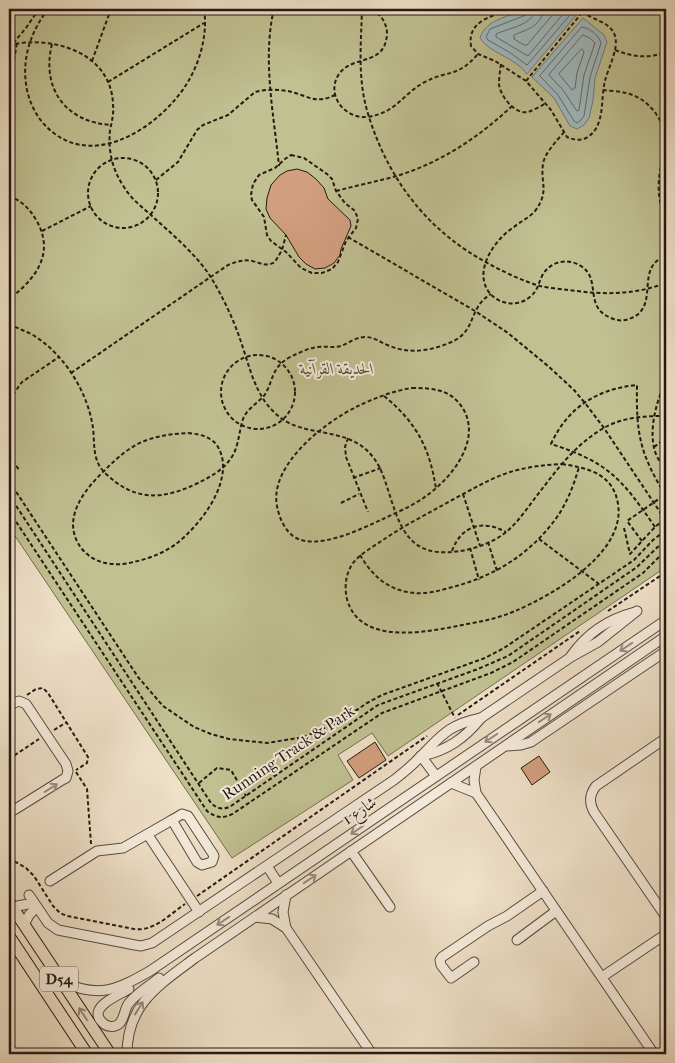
<svg xmlns="http://www.w3.org/2000/svg" width="675" height="1063" font-family="'IM FELL French Canon',Amiri,serif">
	<rect width="100%" height="100%" fill="#efe0c8"/>
	<filter id="stains"><feTurbulence type="fractalNoise" baseFrequency=".004" numOctaves="4"/><feColorMatrix values="0 0 0 0 .2 0 0 0 0 .09 0 0 0 0 .02 0 0 0 .5 -.17"/></filter>
	<radialGradient id="worn" r=".72"><stop offset=".6" stop-color="#630" stop-opacity="0"/><stop offset="1" stop-color="#630" stop-opacity=".3"/></radialGradient>
	<path fill="#c0c091" stroke="#726c51" d="M9,9h657v558l-278,189 -16,-23 -34,22 15,25 -121,78 -223,-331z"/>
	<g fill="#a0bac1" stroke="#6f7a7b">
		<path d="M529,9h43l5,5 -50,60c-12,-17 -37,-20 -47,-36 5,-19 33,-23 49,-29z"/>
		<path d="M583,18l21,17 3,7 -12,36 -2,23 -4,17 -5,7 -7,4 -7,-3 -16,-28 -22,-21z"/>
	</g>
	<g fill="none" stroke-linecap="round" stroke-linejoin="round">
		<g stroke="#626a69" stroke-width="1">
			<path d="M529,9l-3,6 -36,14 -4,8 2,3 21,12 18,13 43,-50 -1,-6"/>
			<path d="M535,9c-1,16 -26,19 -39,25v3l32,19 35,-42v-5"/>
			<path d="M543,9c-1,17 -15,20 -29,26v4l10,6h3l28,-33v-3"/>
			<path d="M582,27c7,1 17,8 19,16l-11,34 -6,39 -4,5 -3,2 -3,-2 -16,-26 -18,-19z"/>
			<path d="M583,35l7,3 5,5 -11,32 -5,35 -2,1 -14,-21 -14,-15z"/>
			<path d="M582,49l2,3 -7,21 -2,15 -3,2 -13,-16z"/>
		</g>
	</g>
	<g fill="#d29f7e" stroke="#251911">
		<path d="M297,169l10,3 9,7 8,9 4,11 22,21 1,6 -10,23 -1,6 -6,8 -9,5 -10,1 -9,-5 -7,-7 -13,-22 -16,-17 -4,-9 1,-11 4,-13 9,-10 7,-4z"/>
		<path d="M375,742l11,18 -27,18 -12,-17z"/>
		<path d="M539,756l11,16 -18,13 -11,-17z"/>
	</g>
	<g fill="none" stroke-linecap="round" stroke-linejoin="round">
		<g stroke="#584b3f" stroke-width="11">
			<g id="minor">
				<path d="M571,656c16,-23 37,-37 64,-44"/>
				<path d="M9,705l10,-4 7,3 40,60 2,7 -2,7 -4,2 -48,30 -5,2"/>
				<path d="M666,738l-70,48c-7,9 -7,17 -2,26l72,105"/>
				<path d="M506,746l15,-1 10,-3 135,-91"/>
				<path d="M421,756c26,-5 44,-18 60,-38l90,-61 27,-15 39,-31"/>
				<path d="M421,756l15,20"/>
				<path d="M476,767l-2,13 2,13 178,261"/>
				<path d="M451,783l25,10"/>
				<path d="M182,814l6,2 25,38 1,2 -2,6 -10,3 -5,-3 -25,-42z"/>
				<path d="M148,835l51,77"/>
				<path d="M351,851l39,56"/>
				<path d="M267,866l11,17"/>
				<path d="M50,881l47,-30 26,-3 49,-28"/>
				<path d="M29,895l19,28 10,7 77,15 6,1 11,-3 242,-163c9,-7 18,-14 26,-23 22,-22 28,-32 61,-39"/>
				<path d="M12,907l22,-4"/>
				<path d="M255,917l17,2 14,9 86,126"/>
				<path d="M24,925l5,-10 8,-8"/>
				<path d="M286,928l-3,-16 3,-17"/>
				<path d="M517,940l39,-29"/>
				<path d="M474,962l-23,16 -10,-13 -1,-5 2,-3 46,-31 19,-10 36,-25"/>
				<path d="M602,977l64,-43"/>
				<path d="M61,981c37,18 56,9 89,-10l516,-351"/>
				<path d="M129,989c-10,6 -42,18 -27,33 4,5 12,6 17,2 6,-6 5,-15 10,-21 8,-10 20,-17 30,-25"/>
				<path d="M127,1054c0,-50 32,-69 68,-96l471,-322"/>
			</g>
		</g>
		<g stroke="#251911" stroke-width="13">
			<g id="major">
				<path d="M9,902l101,152"/>
				<path d="M9,936l78,118"/>
			</g>
		</g>
		<g stroke="#251911" stroke-width="2" stroke-dasharray="4 2.5" stroke-linecap="butt">
			<path d="M48,9c-18,24 -27,51 -21,81 4,18 13,33 28,44 45,33 106,-10 131,-49 14,-22 22,-51 18,-76"/>
			<path d="M274,9c-12,49 0,107 5,157"/>
			<path d="M362,9c-1,38 -5,71 7,108 21,66 61,116 122,148 15,8 32,16 49,21 9,2 20,3 29,4 34,5 65,5 97,-7"/>
			<path d="M372,9c9,6 15,14 15,25 -2,33 -34,20 -48,40 -14,21 6,45 28,43 30,-4 35,-23 58,-35 22,-12 32,-4 52,-27"/>
			<path d="M512,9c-19,7 -45,11 -41,37l7,8 17,7 31,20 25,29 16,27c7,3 12,4 19,1 20,-11 14,-38 19,-57 3,-13 14,-32 10,-45 -4,-15 -25,-16 -36,-27"/>
			<path d="M52,44c-11,44 13,78 59,81"/>
			<path d="M9,45c43,-10 102,7 104,59 1,9 -1,17 -3,26 -2,21 2,39 14,57 7,12 18,20 28,29 21,19 45,39 60,63 11,19 21,39 28,60 9,25 14,54 34,73 28,29 72,11 99,45 22,27 17,91 65,95 22,2 50,-6 67,-19 11,-9 19,-20 27,-31 21,-27 40,-55 70,-73 20,-12 42,-13 64,-13"/>
			<path d="M9,48l17,-20 13,-19"/>
			<path d="M615,50c18,7 33,9 51,2"/>
			<path d="M92,61l19,-52"/>
			<path d="M501,64c-1,7 -2,14 -2,20 1,12 16,31 29,28 6,-2 13,-6 18,-9"/>
			<path d="M9,79l3,-8 5,-28"/>
			<path d="M526,81l59,-72"/>
			<path d="M108,82l96,-59"/>
			<path d="M603,90c7,1 16,1 23,3 26,6 43,33 40,59 -1,5 -3,10 -5,14 -4,19 -3,37 5,53"/>
			<path d="M564,132c-7,9 -19,20 -21,32 -3,19 7,27 -8,47 -6,7 -14,10 -21,16 -16,10 -34,34 -30,54 4,21 31,30 47,15 7,-6 7,-12 11,-20 7,-14 25,-19 39,-10 21,13 2,41 30,52 6,3 12,3 18,1 33,-11 4,-52 37,-63"/>
			<path d="M291,155l13,3 23,16 5,5 4,12 9,12 10,8 3,8 -2,9 -10,13 -8,21 -6,7 -10,4h-10l-11,-5 -15,-16 -15,-11 -4,-6 -3,-18 -12,-17 -1,-5 2,-11 6,-9 16,-7 10,-9z"/>
			<circle cx="123" cy="193" r="35"/>
			<path d="M156,180l22,-18 19,-32 6,-5 25,-10 27,-23c11,-3 26,-3 37,0 18,5 24,12 43,3"/>
			<path d="M336,191c19,-5 38,-9 57,-14 46,-13 85,-39 119,-71"/>
			<path d="M9,196c11,4 19,11 26,22 21,34 2,60 -26,81"/>
			<path d="M42,231l49,-25"/>
			<path d="M348,237l127,74 33,22 40,33 26,24 11,13 19,25 62,93"/>
			<path d="M9,324c8,4 16,7 24,11 31,19 55,57 60,93 2,17 -1,32 12,45 30,29 58,27 93,10 14,-7 27,-14 35,-28 6,-11 6,-24 10,-36 4,-10 13,-15 20,-22 11,-14 6,-28 27,-40 9,-4 18,-9 28,-10 8,-1 16,1 23,-1 8,-3 15,-9 24,-9 10,0 16,6 25,9 19,8 40,5 59,-3 29,-11 18,-35 42,-49"/>
			<circle cx="258" cy="392" r="37"/>
			<path d="M71,373l157,-108c8,-3 15,-6 24,-4 9,2 14,6 23,1l7,-12 4,-15"/>
			<path d="M666,382c-12,22 -23,68 0,86"/>
			<path d="M412,388c20,0 38,1 50,19 21,32 -10,71 -36,89 -13,10 -29,16 -43,23 -22,10 -68,33 -90,17 -9,-7 -14,-19 -16,-30 -8,-41 48,-84 81,-100 17,-8 35,-15 54,-18z"/>
			<path d="M384,396c32,26 46,52 52,93"/>
			<path d="M9,400l13,-18 37,-25"/>
			<path d="M188,433c8,1 16,2 22,6 7,4 10,11 12,18 7,31 -23,69 -46,87 -15,11 -34,17 -53,20 -16,1 -30,-2 -41,-15 -22,-28 1,-58 22,-78 13,-13 26,-25 43,-31 14,-5 27,-6 41,-7z"/>
			<path d="M348,438l-3,9 1,10 22,55"/>
			<path d="M654,447l12,-9"/>
			<path d="M9,455l10,15"/>
			<path d="M562,464c25,4 51,9 56,40 8,49 -65,91 -103,107 -16,7 -31,10 -48,13 -35,7 -107,24 -120,-25 -3,-13 -1,-26 6,-36 8,-10 20,-16 30,-23 22,-15 46,-27 69,-40 19,-10 37,-21 58,-28 16,-5 34,-7 52,-8z"/>
			<path d="M353,478l28,-10"/>
			<path d="M9,481l129,196 25,29 31,21 17,7 18,5 38,4 37,-6 35,-15 28,-19 15,-8 103,-37 19,-10 130,-88 19,-20 13,-10"/>
			<path d="M463,494l17,52"/>
			<path d="M9,495l202,308c6,6 13,7 20,3l147,-101 100,-36 30,-13 129,-89 29,-28"/>
			<path d="M341,503l18,-9"/>
			<path d="M9,511l198,300c9,7 17,8 27,2l148,-100 109,-40 22,-11 130,-89 23,-23"/>
			<path d="M655,527c-33,-48 -47,-65 -104,-83 17,-37 46,-55 86,-59 -1,49 3,69 29,111"/>
			<path d="M624,528l6,26 25,-27 11,-9"/>
			<path d="M539,539l60,45"/>
			<path d="M642,541l-15,-20 39,-27"/>
			<path d="M488,542l9,29"/>
			<path d="M470,548l9,32"/>
			<path d="M452,551c9,-25 30,-32 54,-19"/>
			<path d="M360,555c10,17 23,31 43,36 14,4 28,2 42,-2 42,-10 78,-29 106,-64 14,-17 22,-37 28,-58"/>
			<path d="M608,611l58,-39"/>
			<path d="M437,683l18,35"/>
			<path d="M27,695l9,-6 7,-1 5,5 40,64 -1,6 -11,7"/>
			<path d="M458,715l122,-84"/>
			<path d="M54,730l13,-8"/>
			<path d="M9,759l30,-20"/>
			<path d="M76,772l11,17 4,55"/>
			<path d="M199,783l18,-15 14,2 15,26"/>
			<path d="M9,858l17,10 8,8 19,30 7,7 7,3 67,13c20,3 36,-15 51,-25"/>
			<path d="M197,896l230,-160"/>
		</g>
		<use href="#minor" stroke="#f5ebdb" stroke-width="9"/>
		<use href="#major" stroke="#efe0c8" stroke-width="11"/>
	</g>
	<defs><path id="oneway-shaft" d="M-6 0H5M1.5-3L5.5 0L1.5 3" fill="none" stroke-width="1.6" stroke-linecap="round" stroke-linejoin="round" transform="scale(1.25)"/></defs>
	<g stroke="#978c80">
		<use href="#oneway-shaft" transform="translate(626 647) rotate(146)"/>
		<use href="#oneway-shaft" transform="translate(545 718) rotate(-34)"/>
		<use href="#oneway-shaft" transform="translate(491 738) rotate(146)"/>
		<use href="#oneway-shaft" transform="translate(51 788) rotate(-32)"/>
		<use href="#oneway-shaft" transform="translate(357 830) rotate(146)"/>
		<use href="#oneway-shaft" transform="translate(310 879) rotate(-34)"/>
		<use href="#oneway-shaft" transform="translate(223 921) rotate(146)"/>
		<use href="#oneway-shaft" transform="translate(139 1008) rotate(-58)"/>
	</g>
	<use stroke="#948676" href="#oneway-shaft" transform="translate(83 1014) rotate(-124)"/>
	<g text-anchor="middle" stroke-width="4" stroke-linejoin="round" paint-order="stroke">
		<rect fill="#f5ebdb" stroke="#63584e" stroke-width="1" x="40" y="966.5" width="38" height="25" rx="4"/>
		<g font-size="15" font-weight="bold" fill="#251911">
			<text x="59" y="984">D54</text>
		</g>
		<g font-size="16" font-style="italic" fill="#544b37" stroke="#f5ebdb">
			<text x="337" y="374">الحديقة القرآنية</text>
		</g>
		<g font-size="16" fill="#251911" stroke="#f5ebdb">
			<text transform="translate(288 752) rotate(-34)" y="6">Running Track &amp; Park</text>
			<text transform="translate(359 810) rotate(-34)" y="6">شارع 1</text>
		</g>
	</g>
	<rect width="675" height="1063" fill="none" stroke="#efe0c8" stroke-width="30"/>
	<rect x="10" y="10" width="655" height="1043" fill="none" stroke="#251911" stroke-width="2.5"/>
	<rect x="15" y="15" width="645" height="1033" fill="none" stroke="#251911"/>
	<rect width="100%" height="100%" filter="url(#stains)"/>
	<rect width="100%" height="100%" fill="url(#worn)"/>
</svg>
